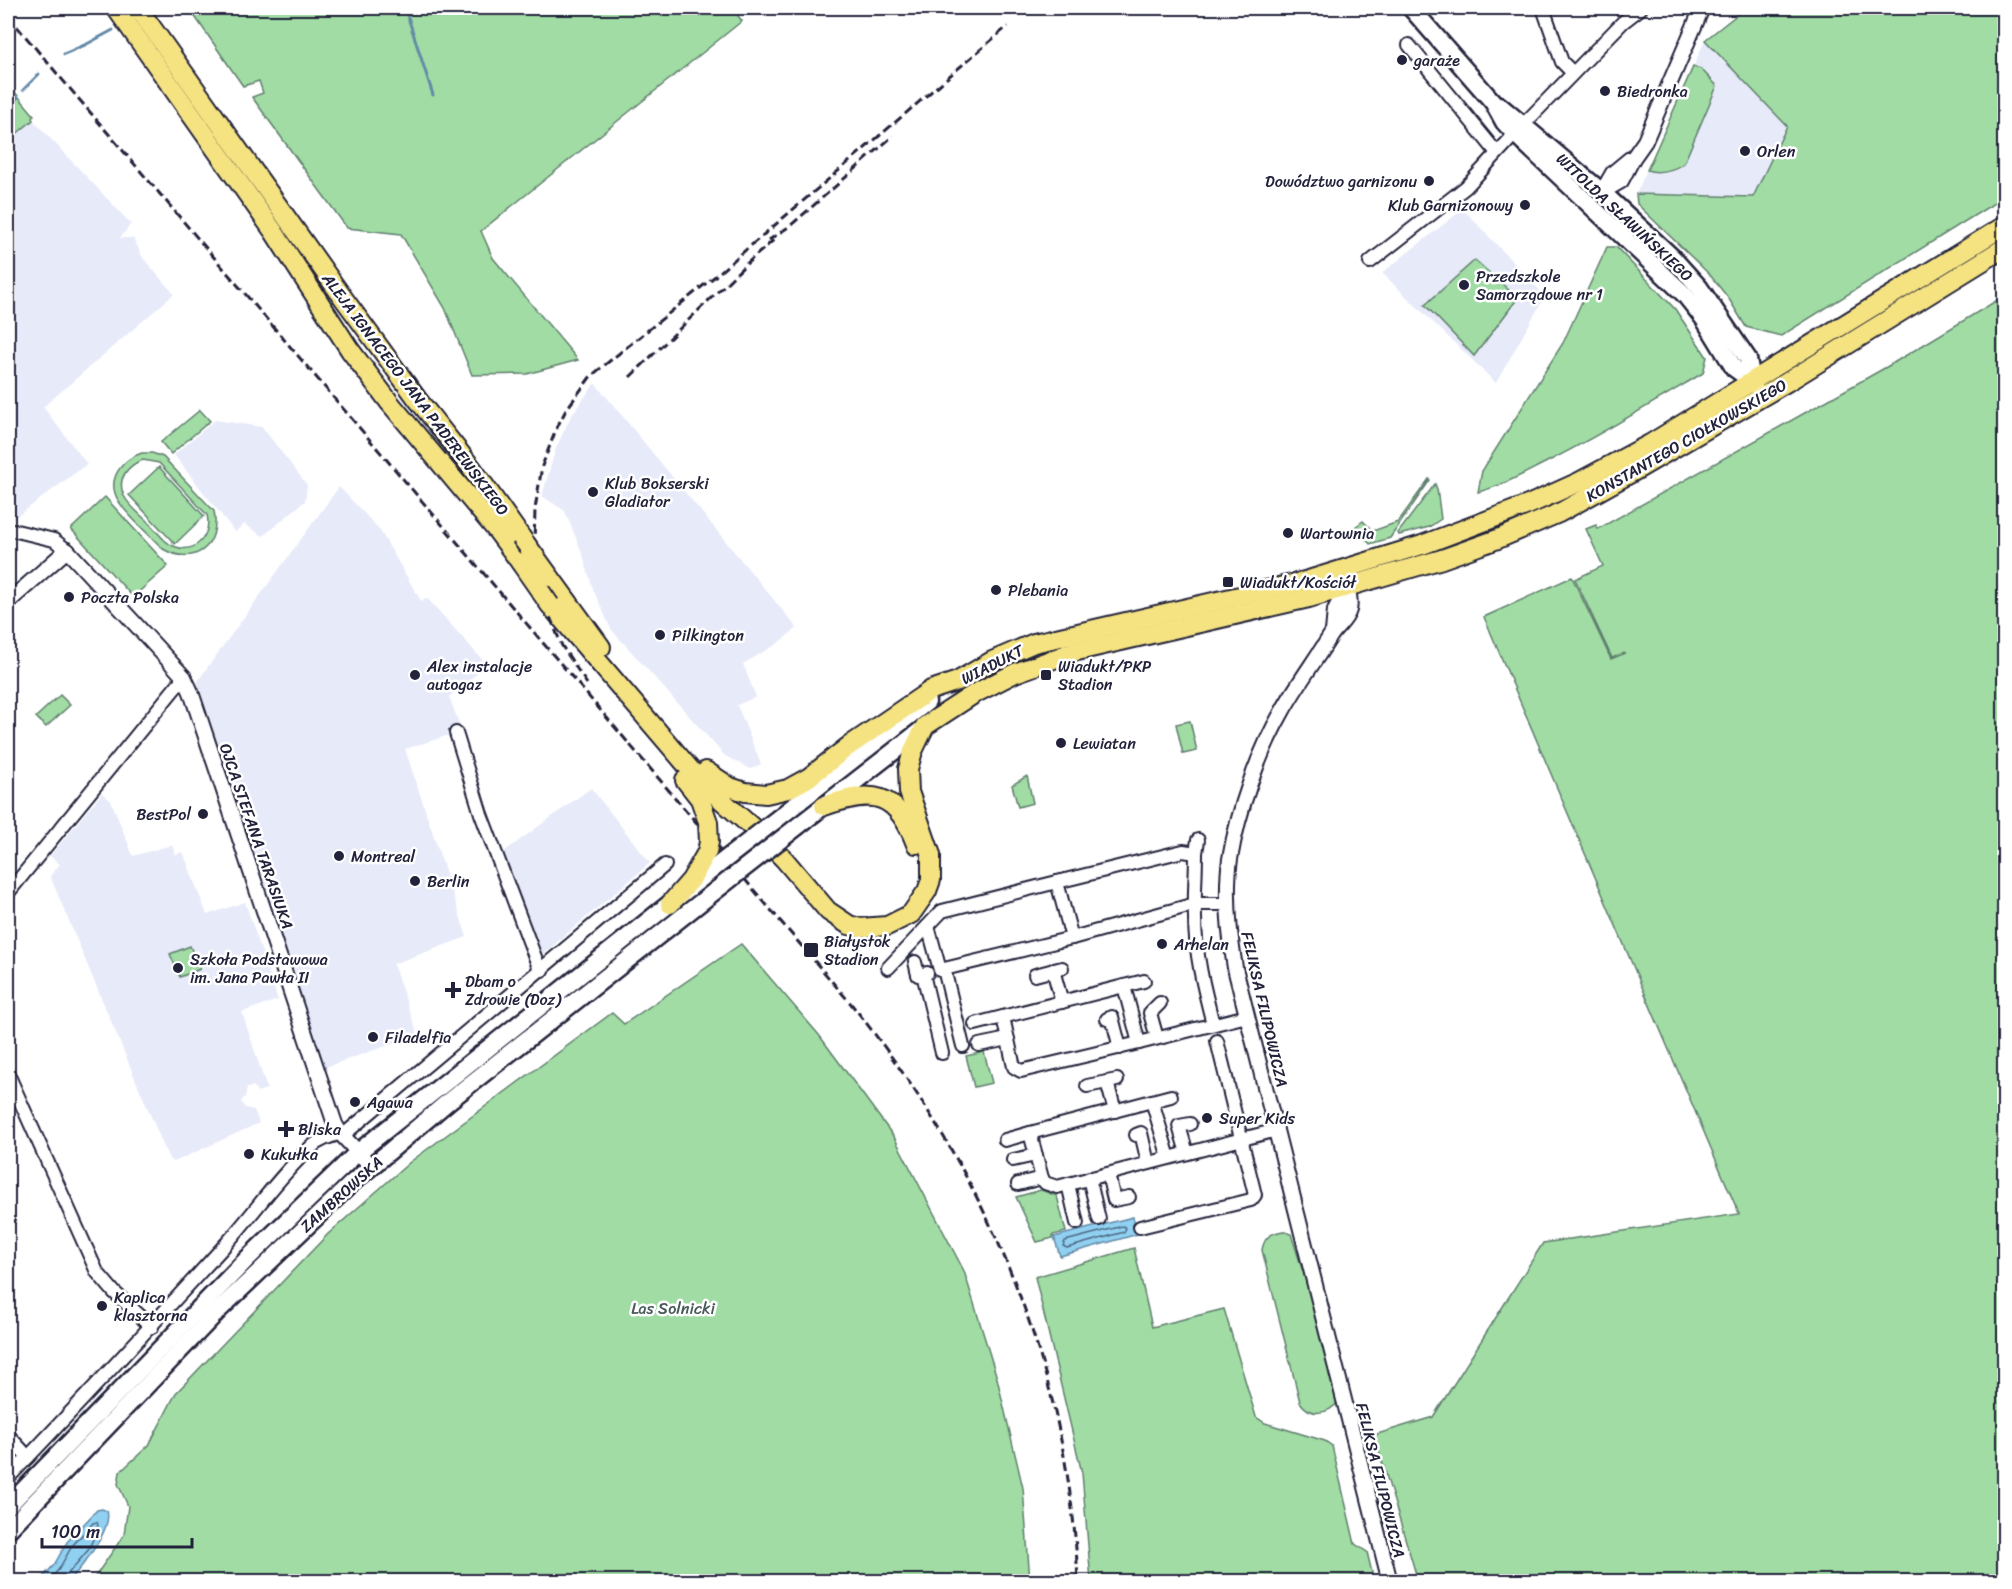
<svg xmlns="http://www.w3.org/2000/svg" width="2012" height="1589" font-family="Sriracha,sans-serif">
	<rect width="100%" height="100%" fill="#fff"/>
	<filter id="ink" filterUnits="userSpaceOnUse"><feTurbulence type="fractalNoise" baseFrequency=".0167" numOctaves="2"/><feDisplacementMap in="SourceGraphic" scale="12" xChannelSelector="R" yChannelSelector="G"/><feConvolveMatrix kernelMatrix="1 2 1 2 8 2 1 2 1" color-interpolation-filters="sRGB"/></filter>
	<g filter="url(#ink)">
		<g fill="#e7eaf9">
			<path d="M1705,40l82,86 -34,71 -117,-3 11,-24 6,2 25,-4 6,-5 17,-94 -8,-2z"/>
			<path d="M33,120l98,104 -11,14h13l10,20 31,36 -131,113 44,57 -79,59v-382z"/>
			<path d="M1463,209l82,87 -49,87 -114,-110z"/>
			<path d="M595,383l202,245 -20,16 -34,20 13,33 -19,8 24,59 -10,5 -26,-13 -114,-127 -18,-40 -10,-34 -18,-44 -23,-15 14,-48 15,-32z"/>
			<path d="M215,420l47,7 45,58 -2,16 -42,35 -19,-12 -9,8 -61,-77z"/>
			<path d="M339,487l40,42 42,72 6,-3 60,67 -38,32 13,34 -57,18 62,188 -74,27 25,71 -95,33 -126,-386z"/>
			<path d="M591,788l59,75 -108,92 -41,-101z"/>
			<path d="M102,793l9,8 22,55 39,-11 3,10 8,-3 24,63 38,-13 33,98 -36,12 25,77 -10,3 -3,-6 -7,2 -2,9 -4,4 4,7 9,2 5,13 -85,39 -5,-3 -119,-283 10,-12 -10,-8z"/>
		</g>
		<g fill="#a0dca3" stroke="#617f6f" stroke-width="1.5" fill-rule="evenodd">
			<path d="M189,8h543l10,13 -261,210 12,27 85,102 -51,14 -55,1 -27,-67 -44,-74 -54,-6 -95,-131 11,-4 -4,-12 -16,5z"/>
			<path d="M1742,8h262v189l-223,139 -35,-9 -17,-28 -19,-24 -73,-71 -1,-10 117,3 34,-71 -82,-86 34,-27z"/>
			<path d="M1693,67l8,2 16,17 -33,77c-9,7 -26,11 -37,7z"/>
			<path d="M8,84l26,31 -2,3 1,2 -25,21z"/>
			<path d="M1607,247h9l59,62 32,48 -4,16c-52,31 -104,63 -158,90 -22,11 -43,23 -67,29l4,-21 81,-128z"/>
			<path d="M1475,260l43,38 -44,58 -49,-51z"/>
			<path d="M2004,296v1285h-586l-44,-146 59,-18 110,-174 196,-29 -255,-597 88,-40 39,82 14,-6 -13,5 -37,-79 28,-13 -17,-37 10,-4 2,4 292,-164z"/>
			<path d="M200,410l10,11 -39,33 -10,-12z"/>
			<path d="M142,453h10l11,4 51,54c7,35 -20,56 -51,38 -11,-12 -39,-36 -45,-49 -12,-21 4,-41 24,-47zM143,460l16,3 48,52c4,18 -9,39 -31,32 -11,-3 -19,-16 -27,-24 -8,-8 -20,-17 -25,-27 -8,-17 4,-31 19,-36z"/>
			<path d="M159,467l45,49 -29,28 -46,-49z"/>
			<path d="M1429,479l1,1 -40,58 -20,6 -15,-17 8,-6 10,10 25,-9z"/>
			<path d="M1435,484l2,5 4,30 -12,8 -30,8 -1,-2z"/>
			<path d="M105,497l63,69 -35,31 -62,-68z"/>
			<path d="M60,695l10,10 -24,22 -10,-10z"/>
			<path d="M1190,721l7,30 -14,3 -7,-30z"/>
			<path d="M1027,776l6,27 -15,4 -6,-22z"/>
			<path d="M741,944l78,91 75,102 70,134 33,107 26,110 7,93h-938l32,-46 4,-29 -10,-22 2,-12 29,-27 27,-52 152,-159 82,-72 202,-149 12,11z"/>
			<path d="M190,946l10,23 -20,8 -10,-23z"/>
			<path d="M984,1052l8,31 -18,4 -8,-31z"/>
			<path d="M1041,1190l16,6 9,36 -13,3v3l-16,4 -21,-45z"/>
			<path d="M1283,1231l8,3 26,81 22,86c-11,14 -29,16 -39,1l-38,-152c2,-12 8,-17 21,-19z"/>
			<path d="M1134,1248l18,79 72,-18 32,108 9,6 60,18 7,5 23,98 12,8 7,29h-283l-9,-108 -47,-196z"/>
		</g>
		<g fill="#90d0f1" stroke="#648aa8" stroke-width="1.5">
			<path d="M1133,1217l5,17 -78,22 -6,-19z"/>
			<path d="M102,1509l5,2c6,18 -26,57 -38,70h-30l15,-16 13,-23 30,-32z"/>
		</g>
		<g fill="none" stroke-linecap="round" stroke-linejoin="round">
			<g stroke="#4e6884" stroke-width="1.5">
				<path d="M1123,1226l3,2 -2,4 -57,16 -4,-2 2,-5z"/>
				<path d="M48,1582l11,-13 13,-23 21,-23 4,-1 1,4 -9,23 -23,27 -1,6"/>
			</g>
			<g stroke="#648aa8" stroke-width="3">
				<path d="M405,8l28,87"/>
				<path d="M64,54l23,-10 26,-14"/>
				<path d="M23,90l16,-16"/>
				<path d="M13,102l5,-5"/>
			</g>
			<g stroke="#22223b" stroke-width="16">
				<g id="minor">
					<path d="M1543,8l19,54 11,11"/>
					<path d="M1409,45l88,108"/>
					<path d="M1523,125l100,-103 18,-14"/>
					<path d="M1370,262l96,-75 49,-53"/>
					<path d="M8,529l46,11 13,10"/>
					<path d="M456,733l25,81 57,151 4,5"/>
					<path d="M1196,853l2,-13"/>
					<path d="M8,893l176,-216"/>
					<path d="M928,926l12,44 132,-32"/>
					<path d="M915,962l3,13 9,-2"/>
					<path d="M888,968l54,-57 115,-29"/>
					<path d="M944,969l19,77"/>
					<path d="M1053,970l9,32"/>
					<path d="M923,974l19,79"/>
					<path d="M1035,975l27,-7"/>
					<path d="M1124,986l20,-5"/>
					<path d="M1003,1017l11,50 7,4 118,-28"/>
					<path d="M1107,1019l5,-2 8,31"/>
					<path d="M975,1024l149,-38 15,57 108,-27"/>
					<path d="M1213,1024c-9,-35 -18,-70 -18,-106 -1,-21 1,-43 1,-65l-13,-2 -126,31 15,56 123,-34h33"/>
					<path d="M1157,1038l-7,-25 10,-10"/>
					<path d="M979,1045l29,-6"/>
					<path d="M8,1074l89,198 17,20 38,35"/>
					<path d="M1107,1082l8,29"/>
					<path d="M1087,1086l30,-6"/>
					<path d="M1152,1101l19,-5"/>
					<path d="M1136,1135l5,-2 7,30"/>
					<path d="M1005,1140l25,-7"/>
					<path d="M1187,1153l-8,-27 11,-2"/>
					<path d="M1169,1158l-112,29 -12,-4 -3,-5 -12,-45 122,-32 17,57 108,-28"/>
					<path d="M1013,1160l23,-5"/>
					<path d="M1108,1174l6,26 15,-3"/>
					<path d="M1089,1178l10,41"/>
					<path d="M1018,1184l24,-6"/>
					<path d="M1068,1184l9,39"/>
					<path d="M1140,1227l111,-27 4,-5 -38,-154"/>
					<path d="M8,1435l20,22"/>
					<path d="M8,1478c74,-77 146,-155 218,-234 28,-31 53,-68 84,-96 10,-9 23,-13 37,-16l318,-267"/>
				</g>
			</g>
			<g stroke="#22223b" stroke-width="18">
				<g id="tertiary">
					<path d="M1602,192l19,-11 12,-23 12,-17 57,-133"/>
					<path d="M1602,192l11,-19 17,-14"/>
					<path d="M1348,578c-2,10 4,22 1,32 -3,11 -12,16 -18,25 -16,26 -35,51 -49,77 -24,42 -44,99 -52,147 -5,36 -1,73 5,109l155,614"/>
					<path d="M8,602l59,-52 117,127 7,15 144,432 5,9 31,33"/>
					<path d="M1333,632l2,-22 12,-23"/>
				</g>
			</g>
			<g stroke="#22223b" stroke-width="21">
				<g id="secondary">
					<path d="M1411,8l82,94 11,20 11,12 170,161 19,24 30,49 18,13"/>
					<path d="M1499,105l103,87 70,65 27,30 49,72 4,22 2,4"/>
					<path d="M786,812l141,-110"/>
					<path d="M798,826l127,-99"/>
					<path d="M8,1506l239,-247 110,-106 361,-288"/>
					<path d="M8,1530l211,-220 133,-127 98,-83 279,-220"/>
				</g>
			</g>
			<g stroke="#22223b" stroke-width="22">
				<g id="primary">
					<path d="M116,8l158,224 76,118 40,53 107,128 23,31"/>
					<path d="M138,8l206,291 74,101 54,68 49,69"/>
					<path d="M550,577l51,70"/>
					<path d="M550,605l151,177 52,46 31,31 44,52 21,14 11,3 27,-2 24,-12 16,-23 4,-11v-25l-22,-63 -1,-23 5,-18 12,-25 49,-32 41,-21 58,-21 236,-54 133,-39 56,-20 61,-26 74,-41 154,-90 217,-134"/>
					<path d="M706,771l24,16 15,5 21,2 22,-5 20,-11 41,-32 82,-56 27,-9 34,-20 42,-18 271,-62 117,-36 106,-40 51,-23 71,-38 354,-218"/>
					<path d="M685,780l15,19 8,23"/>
					<path d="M824,806c49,-17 72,-15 92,38"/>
					<path d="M670,904l21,-24 16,-28"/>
				</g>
			</g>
			<use href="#minor" stroke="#fff" stroke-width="12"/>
			<use href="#tertiary" stroke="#fff" stroke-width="14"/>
			<use href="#secondary" stroke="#fff" stroke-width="16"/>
			<use href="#primary" stroke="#f5e382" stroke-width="18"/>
			<g stroke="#22223b" stroke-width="3" stroke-dasharray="9 4.5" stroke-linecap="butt">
				<path d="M8,16l844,989c134,166 217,362 226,577"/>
				<path d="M769,240l21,-14 103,-90"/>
				<path d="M630,377l115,-112 31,-27"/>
				<path d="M587,684l-25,-38 -14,-34 -11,-43 -3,-24 1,-36 7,-43 15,-39 9,-17 25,-34 123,-99 294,-251"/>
			</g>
			<g stroke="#22223b" stroke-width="21" stroke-linecap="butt">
				<g id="secondary-bridge">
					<path d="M718,865l68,-53"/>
					<path d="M729,880l69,-54"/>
				</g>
			</g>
			<g stroke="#22223b" stroke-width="22" stroke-linecap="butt">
				<g id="primary-bridge">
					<path d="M521,537l29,40"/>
					<path d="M520,562l30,43"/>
					<path d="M707,852l2,-10 -1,-20"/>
				</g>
			</g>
			<use href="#secondary-bridge" stroke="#fff" stroke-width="16"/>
			<use href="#primary-bridge" stroke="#f5e382" stroke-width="18"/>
		</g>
	</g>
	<g fill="#22223b" stroke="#fff" stroke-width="2">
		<circle cx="1402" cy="60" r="6"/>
		<circle cx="1605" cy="91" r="6"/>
		<circle cx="1745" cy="151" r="6"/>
		<circle cx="1429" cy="181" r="6"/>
		<circle cx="1525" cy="205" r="6"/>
		<circle cx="1464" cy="285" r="6"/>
		<circle cx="593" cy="492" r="6"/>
		<circle cx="1288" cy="533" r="6"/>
		<rect x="1222" y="576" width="12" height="12" rx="3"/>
		<circle cx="996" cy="590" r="6"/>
		<circle cx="69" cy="597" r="6"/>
		<circle cx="660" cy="635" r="6"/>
		<circle cx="415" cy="675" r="6"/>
		<rect x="1040" y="669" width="12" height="12" rx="3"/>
		<circle cx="1061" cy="743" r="6"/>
		<circle cx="203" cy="814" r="6"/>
		<circle cx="339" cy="856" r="6"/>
		<circle cx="415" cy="881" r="6"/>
		<circle cx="1162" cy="944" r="6"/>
		<rect x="803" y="942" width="16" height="16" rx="3"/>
		<circle cx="178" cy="968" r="6"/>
		<path d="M450 981h6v6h6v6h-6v6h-6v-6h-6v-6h6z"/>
		<circle cx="373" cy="1037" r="6"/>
		<circle cx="355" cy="1102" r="6"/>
		<circle cx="1207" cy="1118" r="6"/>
		<path d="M283 1120h6v6h6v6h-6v6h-6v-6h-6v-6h6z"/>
		<circle cx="249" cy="1154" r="6"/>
		<circle cx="102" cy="1306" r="6"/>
	</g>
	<g text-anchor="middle" stroke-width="5" stroke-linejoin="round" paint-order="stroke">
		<g font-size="16" fill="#22223b" stroke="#fff" text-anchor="start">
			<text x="1414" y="66">garaże</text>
			<text x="1617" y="97">Biedronka</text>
			<text x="1757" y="157">Orlen</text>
			<text x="1417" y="187" text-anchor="end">Dowództwo garnizonu</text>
			<text x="1513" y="211" text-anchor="end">Klub Garnizonowy</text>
			<text x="1476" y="282">Przedszkole<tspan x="1476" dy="18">Samorządowe nr 1</tspan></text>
			<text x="605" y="489">Klub Bokserski<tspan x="605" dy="18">Gladiator</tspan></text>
			<text x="1300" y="539">Wartownia</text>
			<text x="1240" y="588">Wiadukt/Kościół</text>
			<text x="1008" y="596">Plebania</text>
			<text x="81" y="603">Poczta Polska</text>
			<text x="672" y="641">Pilkington</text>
			<text x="427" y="672">Alex instalacje<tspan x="427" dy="18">autogaz</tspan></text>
			<text x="1058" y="672">Wiadukt/PKP<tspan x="1058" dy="18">Stadion</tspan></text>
			<text x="1073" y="749">Lewiatan</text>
			<text x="191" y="820" text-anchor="end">BestPol</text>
			<text x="351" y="862">Montreal</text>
			<text x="427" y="887">Berlin</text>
			<text x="824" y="947">Białystok<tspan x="824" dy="18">Stadion</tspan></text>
			<text x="1174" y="950">Arhelan</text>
			<text x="190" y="965">Szkoła Podstawowa<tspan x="190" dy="18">im. Jana Pawła II</tspan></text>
			<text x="465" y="987">Dbam o<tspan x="465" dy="18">Zdrowie (Doz)</tspan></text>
			<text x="385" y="1043">Filadelfia</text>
			<text x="367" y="1108">Agawa</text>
			<text x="1219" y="1124">Super Kids</text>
			<text x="298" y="1135">Bliska</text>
			<text x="261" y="1160">Kukułka</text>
			<text x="114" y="1303">Kaplica<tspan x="114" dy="18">klasztorna</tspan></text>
		</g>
		<g font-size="16" fill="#22223b" stroke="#fff">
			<text transform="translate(1625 217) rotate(43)" y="6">WITOLDA SŁAWIŃSKIEGO</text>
			<text transform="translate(416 394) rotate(53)" y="6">ALEJA IGNACEGO JANA PADEREWSKIEGO</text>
			<text transform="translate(1686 440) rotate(-30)" y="6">KONSTANTEGO CIOŁKOWSKIEGO</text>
			<text transform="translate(992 664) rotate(-27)" y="6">WIADUKT</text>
			<text transform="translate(257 836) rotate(71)" y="6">OJCA STEFANA TARASIUKA</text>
			<text transform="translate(1265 1009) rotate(77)" y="6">FELIKSA FILIPOWICZA</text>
			<text transform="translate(341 1194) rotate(-42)" y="6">ZAMBROWSKA</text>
			<text transform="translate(1381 1480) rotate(76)" y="6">FELIKSA FILIPOWICZA</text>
		</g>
		<g font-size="16" fill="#485a5a" stroke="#fff">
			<text x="673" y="1314">Las Solnicki</text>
		</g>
	</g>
	<rect width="2012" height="1589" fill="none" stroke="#fff" stroke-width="30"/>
	<rect x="15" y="15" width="1982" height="1559" fill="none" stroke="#22223b" stroke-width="2" filter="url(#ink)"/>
	<path d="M42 1538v9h150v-9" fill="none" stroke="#22223b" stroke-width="3"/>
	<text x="51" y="1538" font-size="18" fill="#22223b" stroke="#ffffff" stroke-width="4.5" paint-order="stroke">100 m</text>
</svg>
